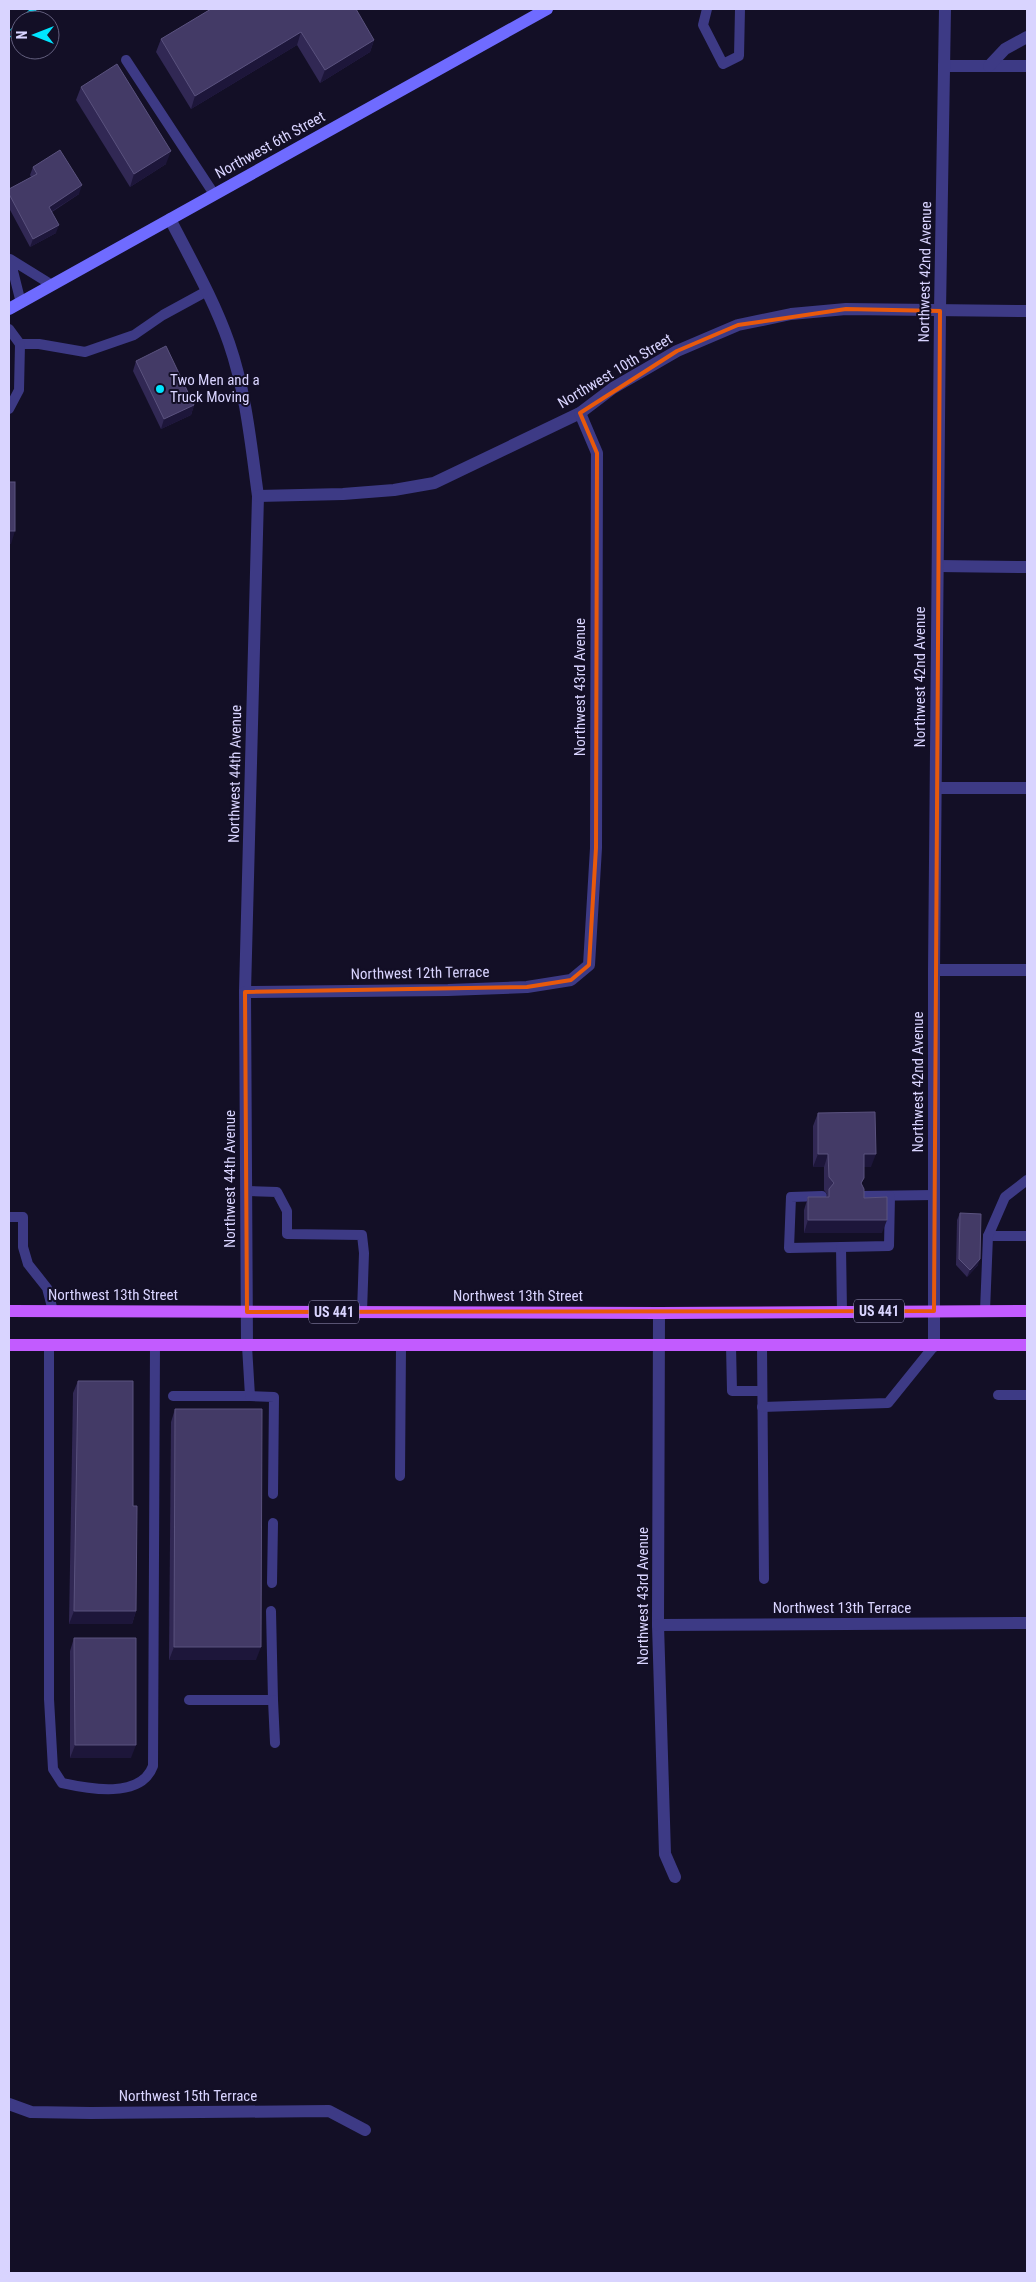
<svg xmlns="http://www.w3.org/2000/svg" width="1036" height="2282" font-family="'Roboto Condensed',sans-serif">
	<rect width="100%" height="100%" fill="#130f26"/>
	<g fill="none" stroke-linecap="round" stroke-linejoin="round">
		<g stroke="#3d3a85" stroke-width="10">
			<path d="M707,9l-4,16 20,39 16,-8 1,-47"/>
			<path d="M126,60l88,134"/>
			<path d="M21,303l-11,-44 42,26"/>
			<path d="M9,329l11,15h19l46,8 49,-17 29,-20 44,-24"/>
			<path d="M9,409l10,-19 1,-46"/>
			<path d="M246,1191l31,1 10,19v23l75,1 2,18 -2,59"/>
			<path d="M822,1196l-31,1 -2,51 52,-1 1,64"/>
			<path d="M863,1196l71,-1"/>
			<path d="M9,1217h14v30l5,17 19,24 6,23"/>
			<path d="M988,1236h39"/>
			<path d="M841,1247l48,-1 1,-50"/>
			<path d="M985,1311l3,-75 17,-39 22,-17"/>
			<path d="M49,1345v354l4,70 9,14c27,6 79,16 91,-17l2,-421"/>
			<path d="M731,1346l1,45h30"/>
			<path d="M762,1346l2,233"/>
			<path d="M998,1395h29"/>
			<path d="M173,1396h77l-3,-50"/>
			<path d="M250,1396l24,1 -1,97"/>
			<path d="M762,1407l126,-4 46,-57"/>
			<path d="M400,1476l1,-130"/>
			<path d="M272,1583l1,-60"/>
			<path d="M189,1700h84l-2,-89"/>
			<path d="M273,1700l2,43"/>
		</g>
		<g stroke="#3d3a85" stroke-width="12">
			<path d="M944,66h83"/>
			<path d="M989,66l16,-17 22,-12"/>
			<path d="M170,219c21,41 44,81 59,124 17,49 22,102 29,153l-13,496 2,354"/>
			<path d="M258,496l85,-2 51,-4 40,-7 146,-70 33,-25 64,-37 61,-26 53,-11 55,-5 181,2"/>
			<path d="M938,566l89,1"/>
			<path d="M936,788h91"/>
			<path d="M934,970h93"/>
			<path d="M245,992l203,-2 79,-3 44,-7 18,-15 7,-117 1,-395 -17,-40"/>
			<path d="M659,1313l-1,312 7,229 10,23"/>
			<path d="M934,1346v-376l6,-659 5,-302"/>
			<path d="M658,1625l369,-2"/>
			<path d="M9,2104l22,8 60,1 238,-2 36,19"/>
		</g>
		<path stroke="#6f6bff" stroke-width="12" d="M9,309l538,-300"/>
		<g stroke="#c25bff" stroke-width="12">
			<path d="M9,1311l650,2 368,-2"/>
			<path d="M9,1345h1018"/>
		</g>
		<g stroke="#00e5ff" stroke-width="5.5">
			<g id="rail">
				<path d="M23,20l11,-11"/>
				<path d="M9,35l11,-12"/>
			</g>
		</g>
		<use href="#rail" stroke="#130f26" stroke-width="4" stroke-dasharray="11" stroke-linecap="butt"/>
	</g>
	<g fill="#312854">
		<path d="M211,9l163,31 -4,12 -50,31 -23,-38 -106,64 -35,-57 5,-13z"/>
		<path d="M81,87l85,77 -36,23 -54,-87z"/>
		<path d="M33,167l46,27 -27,18 4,21 -26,14 -21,-39v-19l22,-12 -1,-2z"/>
		<path d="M136,361l58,44 -3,10 -30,14 -28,-58z"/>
		<path d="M818,1113l53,54h-7v11l-3,6 3,14 18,35h-78v-23l4,-13h18l1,-3 -3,-4v-23h-11v-41z"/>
		<path d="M960,1213l18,52 -11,12 -11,-12 1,-45z"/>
		<path d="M78,1381l55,125 3,105 -4,13h-63l4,-231z"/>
		<path d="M175,1409l81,251h-87l2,-238z"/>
		<path d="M74,1638l57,120h-61v-107z"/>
	</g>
	<g fill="#1d163a">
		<path d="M301,32l-4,13 -106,64 4,-13z"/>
		<path d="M374,40l-4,12 -50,31 5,-13z"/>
		<path d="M171,151l-5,13 -36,23 4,-13z"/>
		<path d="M82,185l-3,9 -33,21 3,-8z"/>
		<path d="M59,225l-3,8 -26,14 3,-8z"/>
		<path d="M194,405l-3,10 -30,14 3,-10z"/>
		<path d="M9,531h6l-4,13h-2z"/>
		<path d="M818,1154h10l-4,13h-11z"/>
		<path d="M864,1154h12l-5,13h-12z"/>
		<path d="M808,1220h79l-5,13h-78z"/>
		<path d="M980,1259l-2,6 -11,12 3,-7z"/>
		<path d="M74,1611h62l-4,13h-63z"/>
		<path d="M174,1647h87l-5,13h-87z"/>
		<path d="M75,1745h61l-5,13h-61z"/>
	</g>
	<g fill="#433a66" stroke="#5a527e">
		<path d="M211,9h145l18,31 -49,30 -24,-38 -106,64 -34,-57z"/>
		<path d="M117,64l54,87 -37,23 -53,-87z"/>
		<path d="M60,150l22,35 -33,22 10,18 -26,14 -24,-45v-5l28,-15 -4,-7z"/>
		<path d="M166,346l28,59 -30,14 -28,-58z"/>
		<rect x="9" y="482" width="6" height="49"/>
		<path d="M875,1112l1,42h-12v24l-3,5 3,6v9l23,-1v23h-79v-23h21v-8l5,-6 -5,-6 -1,-23h-10v-41z"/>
		<path d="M960,1213l21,1 -1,45 -10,11 -11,-11z"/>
		<path d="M78,1381h55v125h4l-1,105h-62z"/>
		<path d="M175,1409h87l-1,238h-87z"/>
		<path d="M74,1638h62v107h-61z"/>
	</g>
	<path fill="none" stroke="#e8590c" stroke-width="4" stroke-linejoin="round" d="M846,309l94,2 -6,1000 -687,1 -2,-320 282,-5 44,-7 18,-15 7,-117 1,-395 -17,-40 97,-62 61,-26z"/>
	<circle fill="#00e5ff" stroke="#130f26" stroke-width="2" cx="160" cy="389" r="5"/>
	<g text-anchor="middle" stroke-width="4" stroke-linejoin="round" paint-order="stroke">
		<g fill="#130f26" stroke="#9e99be" stroke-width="1">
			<rect x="854" y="1299.5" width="50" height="23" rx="4"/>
			<rect x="309" y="1300.5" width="50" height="23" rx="4"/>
		</g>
		<g font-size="14" font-weight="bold" fill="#d9d4ff">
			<text x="879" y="1316">US 441</text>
			<text x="334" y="1317">US 441</text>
		</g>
		<g font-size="15" fill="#d9d4ff" stroke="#130f26">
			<text transform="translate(270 145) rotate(-29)" y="5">Northwest 6th Street</text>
			<text transform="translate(925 272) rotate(-89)" y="5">Northwest 42nd Avenue</text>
			<text transform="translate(615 371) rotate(-31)" y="5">Northwest 10th Street</text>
			<text transform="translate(920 677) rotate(-90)" y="5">Northwest 42nd Avenue</text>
			<text transform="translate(580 687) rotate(-90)" y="5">Northwest 43rd Avenue</text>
			<text transform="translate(235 774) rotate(-89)" y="5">Northwest 44th Avenue</text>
			<text transform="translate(420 973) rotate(-1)" y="5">Northwest 12th Terrace</text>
			<text transform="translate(918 1082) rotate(-90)" y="5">Northwest 42nd Avenue</text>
			<text transform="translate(230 1179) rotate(-90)" y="5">Northwest 44th Avenue</text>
			<text x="113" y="1300">Northwest 13th Street</text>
			<text x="518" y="1301">Northwest 13th Street</text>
			<text transform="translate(643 1596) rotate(-90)" y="5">Northwest 43rd Avenue</text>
			<text x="842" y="1613">Northwest 13th Terrace</text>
			<text x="188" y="2101">Northwest 15th Terrace</text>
		</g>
		<g font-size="15" fill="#d9d4ff" stroke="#130f26" text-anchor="start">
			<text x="170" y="385">Two Men and a<tspan x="170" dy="17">Truck Moving</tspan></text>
		</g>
	</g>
	<rect width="1036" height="2282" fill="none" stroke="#d9d4ff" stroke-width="20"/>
	<g transform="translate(35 35) rotate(270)"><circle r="24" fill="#130f26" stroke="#625e7d"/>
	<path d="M0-4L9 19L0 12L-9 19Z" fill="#00e5ff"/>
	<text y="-8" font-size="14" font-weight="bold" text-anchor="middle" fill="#d9d4ff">N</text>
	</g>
</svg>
